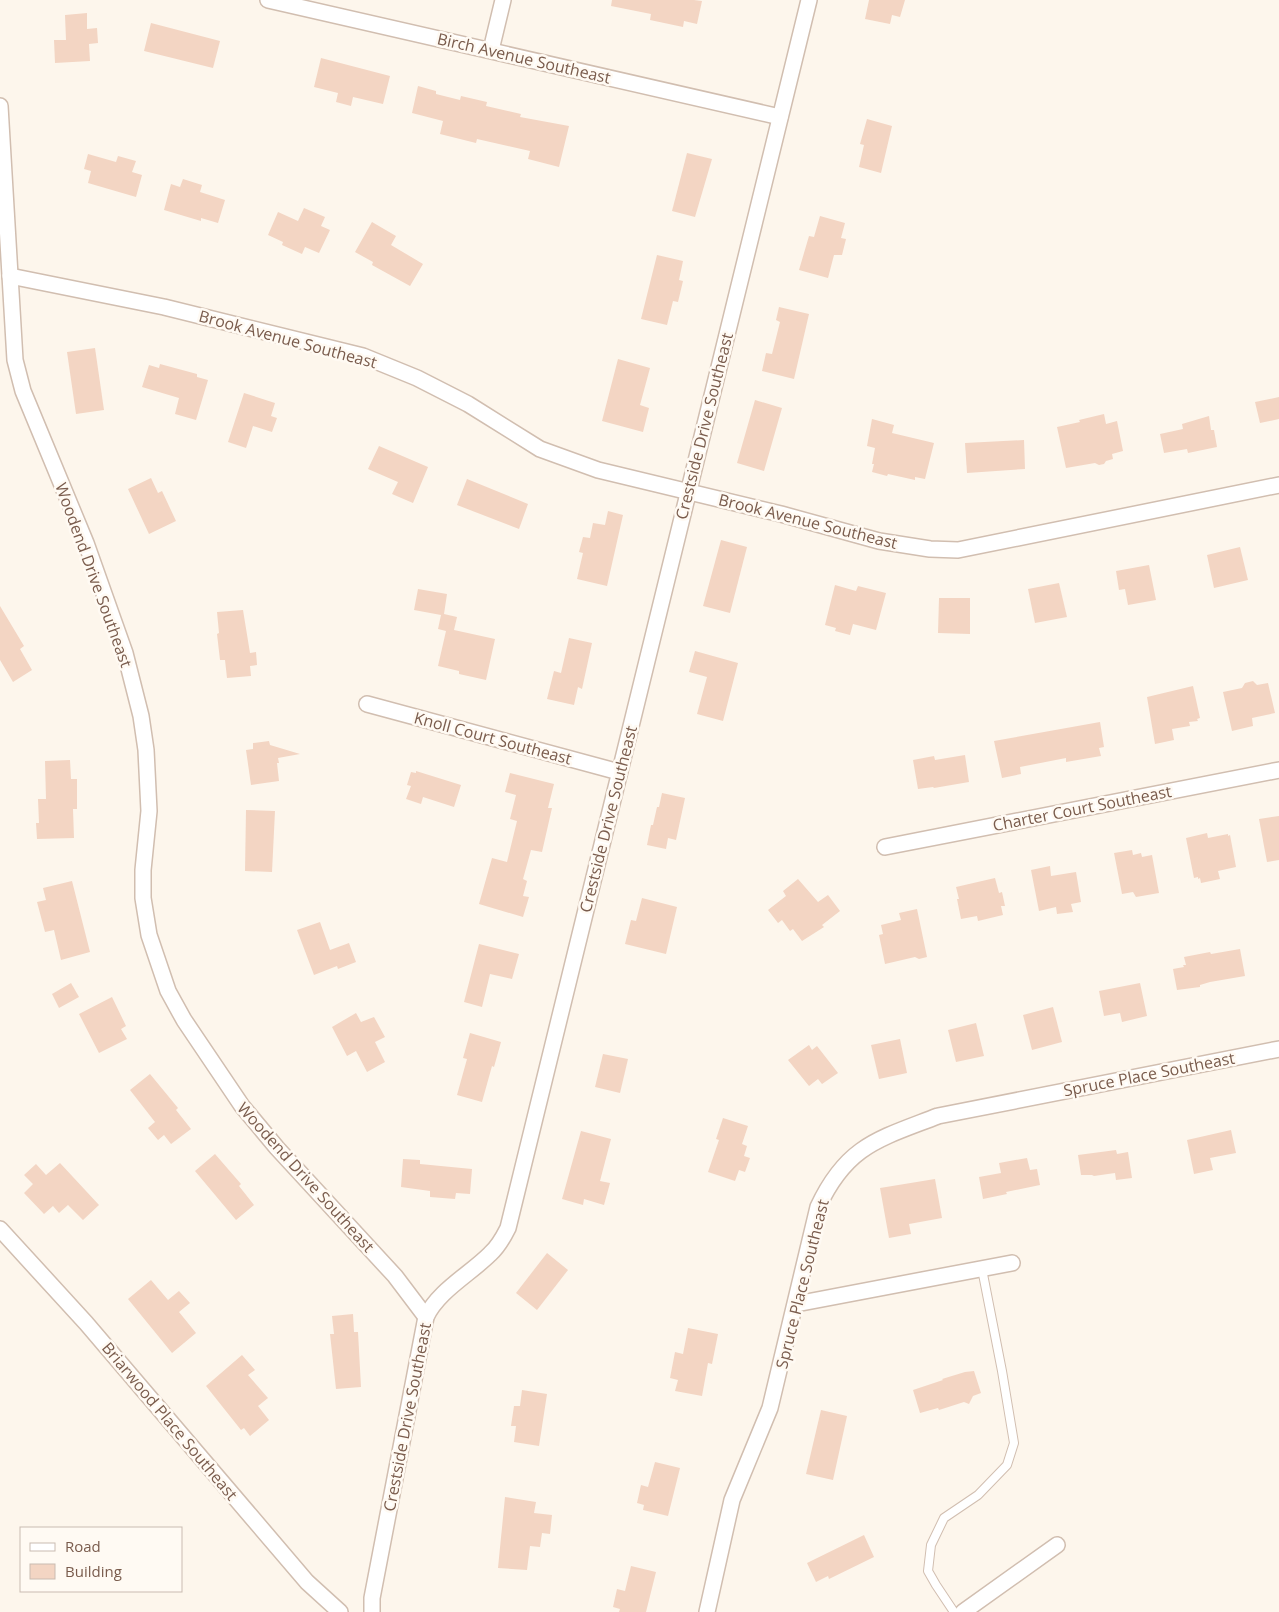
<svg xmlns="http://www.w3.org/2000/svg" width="1279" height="1612" font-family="'Open Sans',sans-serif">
	<rect width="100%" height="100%" fill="#fdf6ec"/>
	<g fill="#f3d5c3">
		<path d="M612,0h82l8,1 -5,23 -13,-3 -1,6 -33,-7 1,-6 -40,-8z"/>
		<path d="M869,0h36l-5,17 -8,-2 -2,9 -25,-5z"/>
		<path d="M87,13v16l10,-1 1,15 -9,1 1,17 -35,2 -1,-23h12l-1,-25z"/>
		<path d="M151,23l69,18 -7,27 -69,-17z"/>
		<path d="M321,58l69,18 -7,28 -30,-7 -2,9 -15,-4 2,-9 -24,-6z"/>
		<path d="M418,86l18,5v3l24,6 1,-4 26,6 -1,4 35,8 -1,3 49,9 -10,41 -31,-8 2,-8 -53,-12 -1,4 -36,-9 3,-13 -31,-8z"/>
		<path d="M867,119l25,7 -11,47 -22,-6 5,-22 -4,-1z"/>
		<path d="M687,153l25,6 -17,58 -23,-6z"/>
		<path d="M88,154l28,8 2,-6 18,5 -4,11 10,3 -6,22 -48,-14 3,-12 -7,-2z"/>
		<path d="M183,179l19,6 -2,7 25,8 -7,23 -17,-5v3l-37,-11 7,-26 9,3z"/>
		<path d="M304,208l21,9 -4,9 9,4 -11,23 -14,-6 -3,7 -20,-9 1,-3 -15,-7 10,-23 20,9z"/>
		<path d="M820,216l25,7 -4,15 5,1 -4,16h-8l-6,23 -29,-8 10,-34 5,1z"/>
		<path d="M372,222l24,14 -5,9 32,19 -13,22 -38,-21 1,-3 -18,-10z"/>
		<path d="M657,255l26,6 -4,19 4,1 -5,21 -5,-1 -6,24 -26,-6z"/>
		<path d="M779,307l30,7 -15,65 -32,-8 4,-18 6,1 8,-32 -4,-2z"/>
		<path d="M95,348l9,62 -28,4 -9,-62z"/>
		<path d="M618,359l32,9 -10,37 9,3 -6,24 -41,-11z"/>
		<path d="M160,364l37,10v3l11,3 -12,40 -21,-6 4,-16 -37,-11 7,-22 10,3z"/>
		<path d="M244,393l31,10 -4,13 6,2 -5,14 -19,-6 -7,22 -18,-6z"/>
		<path d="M1279,397v22l-19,4 -5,-21z"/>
		<path d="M755,400l27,8 -18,63 -27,-8z"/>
		<path d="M1104,414l2,10 11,-3 6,30 -11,3 1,5 -7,2 -2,3 -5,1 -4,-2 -29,5 -9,-41 23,-5 -1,-2z"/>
		<path d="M1209,416l2,14h3l3,17 -29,6 -1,-4 -23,4 -4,-19 23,-5 -1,-5z"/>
		<path d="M872,419l22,6 -2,8 42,10 -9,36 -10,-2v3l-27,-6 -1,2 -15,-4 2,-8h-2l3,-16 -8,-2z"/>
		<path d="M1024,440l1,29 -58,4 -2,-30z"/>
		<path d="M379,446l49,21 -15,36 -21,-9 6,-12 -30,-13z"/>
		<path d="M151,478l7,15 4,-2 14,30 -27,13 -21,-45z"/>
		<path d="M467,479l61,25 -9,25 -62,-24z"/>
		<path d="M608,511l15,4 -16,71 -30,-7 6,-26 -4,-1 4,-15 7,1 3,-15 12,2z"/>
		<path d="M721,540l26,7 -17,66 -27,-7z"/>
		<path d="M1240,547l8,33 -34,8 -7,-33z"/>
		<path d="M1149,565l7,35 -28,5 -3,-16 -6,1 -3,-19z"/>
		<path d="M1059,583l8,34 -32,6 -7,-34z"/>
		<path d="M835,585l21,6 2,-5 28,7 -10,37 -23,-6 -3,11 -15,-4 1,-3 -11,-3z"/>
		<path d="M418,589l29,5 -3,20 13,3 -3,13 41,9 -9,41 -27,-6v-3l-21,-5 8,-35 -8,-2 3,-14 -27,-5z"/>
		<path d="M939,598h31v36l-32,-1z"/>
		<path d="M0,606l24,40 -4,3 12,21 -19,12 -13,-22z"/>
		<path d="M243,610l7,43 6,-1 1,13 -7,1 1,10 -24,2 -2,-18h-5l-3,-26 2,-1 -2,-21z"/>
		<path d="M569,638l23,5 -10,46 -4,-2 -4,18 -27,-6 7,-28 7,2z"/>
		<path d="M695,651l43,12 -15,58 -26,-7 10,-37 -18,-5z"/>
		<path d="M1253,681l4,4 11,-2 7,30 -23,5 1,8 -21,5 -9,-39 19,-4 3,-5z"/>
		<path d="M1193,686l7,32 -3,1 1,2 -9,1 1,4 -18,3 2,11 -19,4 -8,-47z"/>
		<path d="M1100,722l4,25 -5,1 2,8 -35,6v-4l-46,9 1,7 -19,4 -8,-37z"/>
		<path d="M269,741l1,4 30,9 -22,4 1,5h-2l2,18 -28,4 -5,-35 7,-1v-6z"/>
		<path d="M965,755l4,27 -35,6 -1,-1 -15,2 -5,-29 21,-4 1,4z"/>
		<path d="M70,760l1,19h6v30h-4l1,29 -37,1 -1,-16h3l-1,-24h8l-1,-38z"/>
		<path d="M416,771l45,14 -7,22 -31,-10 -2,7 -15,-5 5,-13 -4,-1 4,-13 5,1z"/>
		<path d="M510,773l44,11 -6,24h4l-10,44 -11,-2 -8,29 4,2 -4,15 6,1 -6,20 -44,-13 13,-46 15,4 10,-41 -7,-2 6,-24 -11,-3z"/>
		<path d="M662,793l23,5 -9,42 -8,-2 -2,11 -19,-4 4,-20h2l4,-18h2z"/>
		<path d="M246,810l29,1 -3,61 -27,-1z"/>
		<path d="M1279,816v44l-12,2 -8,-43z"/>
		<path d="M1207,833l1,5 20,-4v2l2,-1 6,32 -18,4 2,8 -19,4 -1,-5 -2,1v-2l-4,1 -8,-40z"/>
		<path d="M1132,850l1,5 8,-2 1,4 10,-2 7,38 -23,4 -3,-5 -11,2 -8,-41z"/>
		<path d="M1050,866l1,10 25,-4 5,30 -10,2 2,8 -16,2 -1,-7 -17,4 -8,-41z"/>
		<path d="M995,878l4,15 3,-1 3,14h-4l2,9 -25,6 -1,-5 -16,3 -4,-20h2l-3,-12z"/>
		<path d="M798,879l20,23 10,-7 12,16 -18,14 2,2 -22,14 -9,-12 -3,2 -8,-11 -4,3 -10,-13 18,-14 -3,-5z"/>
		<path d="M72,881l18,71 -29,8 -7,-30 -9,2 -8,-30 9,-2 -3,-12z"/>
		<path d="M642,898l35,9 -11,47 -41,-10 6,-24 5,1z"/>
		<path d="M917,909l10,48 -8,2 -4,-2 -30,7 -6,-29 4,-1 -2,-9 20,-5 -2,-7z"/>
		<path d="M320,922l10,28 19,-7 7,19 -18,7 -1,-3 -23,9 -17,-45z"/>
		<path d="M479,944l40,10 -7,25 -22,-5 -8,33 -18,-5z"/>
		<path d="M1240,949l5,27 -35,6 -10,3v2l-23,3 -4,-21 11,-2 -1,-2h3l-2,-8 26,-5 1,2z"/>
		<path d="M71,983l8,14 -20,11 -7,-14z"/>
		<path d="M1140,983l7,33 -25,6 -2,-9 -16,3 -5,-25z"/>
		<path d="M112,997l14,29 -5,3 6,10 -28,14 -20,-39z"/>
		<path d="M1053,1007l9,35 -30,8 -9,-35z"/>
		<path d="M356,1013l5,9 13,-5 11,20 -10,5 10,20 -18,10 -11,-21 -9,5 -15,-29z"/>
		<path d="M976,1023l8,33 -28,6 -8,-32z"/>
		<path d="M470,1033l31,9 -7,25 -2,-1 -10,36 -25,-7 10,-36 -4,-1z"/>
		<path d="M900,1039l7,34 -28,6 -8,-34z"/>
		<path d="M809,1045l3,5 5,-4 21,27 -16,11 -4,-5 -9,7 -21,-26z"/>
		<path d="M603,1054l25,5 -8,34 -25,-6z"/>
		<path d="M150,1074l28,34 -2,2 15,19 -20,15 -7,-9 -6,5 -10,-12 7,-6 -25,-32z"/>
		<path d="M723,1118l25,8 -6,18 5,2 -3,10 6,2 -5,14 -6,-2 -4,11 -27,-9 11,-32 -3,-1z"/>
		<path d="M1231,1130l5,23 -26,5 3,12 -19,4 -7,-34z"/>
		<path d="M581,1131l30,8 -11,42 10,2 -6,22 -20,-6 -1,6 -21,-6z"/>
		<path d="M1116,1150l1,4 11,-2 4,26 -16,2 -1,-7 -21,3 -2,-1h-11l-3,-20z"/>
		<path d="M215,1154l26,30 -2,2 15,19 -18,15 -41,-49z"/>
		<path d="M1027,1158l3,12 7,-1 3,16 -34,7 1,2 -24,5 -4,-22 22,-4 -2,-10z"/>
		<path d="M403,1159l17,1v4l52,5 -2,25 -14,-1 -1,6 -25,-2v-6l-29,-4z"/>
		<path d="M60,1163l39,42 -16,15 -15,-15 -9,8 -6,-7 -9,8 -20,-21 9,-9 -9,-9 12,-11 10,11z"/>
		<path d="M935,1179l7,39 -33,6 2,10 -22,4 -9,-50z"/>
		<path d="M547,1253l21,17 -31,40 -21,-17z"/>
		<path d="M151,1280l17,20 11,-9 11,12 -11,9 17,21 -24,20 -44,-54z"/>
		<path d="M353,1314l1,18h4l3,55 -25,2 -6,-55h4l-2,-18z"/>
		<path d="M688,1328l30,6 -6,30 -4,-1 -6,33 -27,-5 3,-11 -8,-2 5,-26 8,2z"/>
		<path d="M242,1355l13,15 -7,5 20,23 -10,8 11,14 -19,16 -6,-8 -3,2 -35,-44z"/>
		<path d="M974,1371l7,22 -8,3 -4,8 -5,-2 -25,8 -1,-2 -18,5 -7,-23 30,-10 -1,-1 23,-7z"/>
		<path d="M522,1390l25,4 -8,52 -25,-4 2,-16h-5l3,-20h6z"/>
		<path d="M821,1410l26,6 -14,64 -27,-6z"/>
		<path d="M655,1462l25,6 -12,48 -25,-6 1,-5 -7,-2 4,-18 7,2z"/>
		<path d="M505,1497l31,5 -2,11 18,2 -2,19 -8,-1 -2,14 -10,-1 -3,24 -29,-2z"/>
		<path d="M864,1535l10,22 -45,22 -1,-3 -12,6 -9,-19z"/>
		<path d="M631,1566l25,6 -10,40h-27l1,-3 -7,-2 4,-18 8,2z"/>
	</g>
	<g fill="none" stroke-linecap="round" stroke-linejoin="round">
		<g stroke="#d1beb0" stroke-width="10">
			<path id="lane" d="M954,1612l-18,-27 -8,-14 3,-26 13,-27 34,-23 29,-30 7,-22 -12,-72 -20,-102"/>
		</g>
		<g stroke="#d1beb0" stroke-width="18">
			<g id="street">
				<path d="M268,0l512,117"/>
				<path d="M491,50l12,-50"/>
				<path d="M0,106l15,254 8,31 63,152 39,110 16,63 5,34 3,61 -6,59v28l6,37 19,56 16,29 58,86 35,42 118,128 31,41"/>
				<path d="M10,276l154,31 199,49 54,22 51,26 72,45 58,21 183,44 98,27 51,8 28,1 321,-65"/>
				<path d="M367,704l252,68"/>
				<path d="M885,847l394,-77"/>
				<path d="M0,1229l86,94 221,259 33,30"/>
				<path d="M796,1304l216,-41"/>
				<path d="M372,1612v-14l54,-281c12,-26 44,-43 64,-63 8,-7 13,-16 18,-26l301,-1228"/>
				<path d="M707,1612l25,-112 38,-92 48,-201c29,-62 61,-68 120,-91l341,-67"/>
				<path d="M963,1612l94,-67"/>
			</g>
		</g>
		<use href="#lane" stroke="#fff" stroke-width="8"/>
		<use href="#street" stroke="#fff" stroke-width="15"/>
	</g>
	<g text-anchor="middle" stroke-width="5" stroke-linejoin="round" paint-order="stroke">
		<g font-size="16" fill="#7a5c4d" stroke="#fffaf3">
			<text transform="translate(524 58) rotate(13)" y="6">Birch Avenue Southeast</text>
			<text transform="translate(288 339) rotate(15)" y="6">Brook Avenue Southeast</text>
			<text transform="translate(704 426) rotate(-76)" y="6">Crestside Drive Southeast</text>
			<text transform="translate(808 521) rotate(14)" y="6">Brook Avenue Southeast</text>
			<text transform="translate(94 575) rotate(70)" y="6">Woodend Drive Southeast</text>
			<text transform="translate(493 738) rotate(15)" y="6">Knoll Court Southeast</text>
			<text transform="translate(1082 808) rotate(-11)" y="6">Charter Court Southeast</text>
			<text transform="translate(608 819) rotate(-76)" y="6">Crestside Drive Southeast</text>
			<text transform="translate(1149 1074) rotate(-11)" y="6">Spruce Place Southeast</text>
			<text transform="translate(306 1177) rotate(48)" y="6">Woodend Drive Southeast</text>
			<text transform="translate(802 1284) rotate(-76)" y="6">Spruce Place Southeast</text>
			<text transform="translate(407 1417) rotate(-79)" y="6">Crestside Drive Southeast</text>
			<text transform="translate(170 1421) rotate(50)" y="6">Briarwood Place Southeast</text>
		</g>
	</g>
	<rect x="20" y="1527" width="162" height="65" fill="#fffaf3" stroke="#cabbb1"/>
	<rect x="30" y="1543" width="25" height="8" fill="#ffffff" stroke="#cabbb1"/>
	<text x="65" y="1552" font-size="15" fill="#7a5c4d">Road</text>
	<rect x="30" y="1564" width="25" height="15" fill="#f3d5c3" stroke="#cabbb1"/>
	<text x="65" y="1577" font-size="15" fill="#7a5c4d">Building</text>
</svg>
